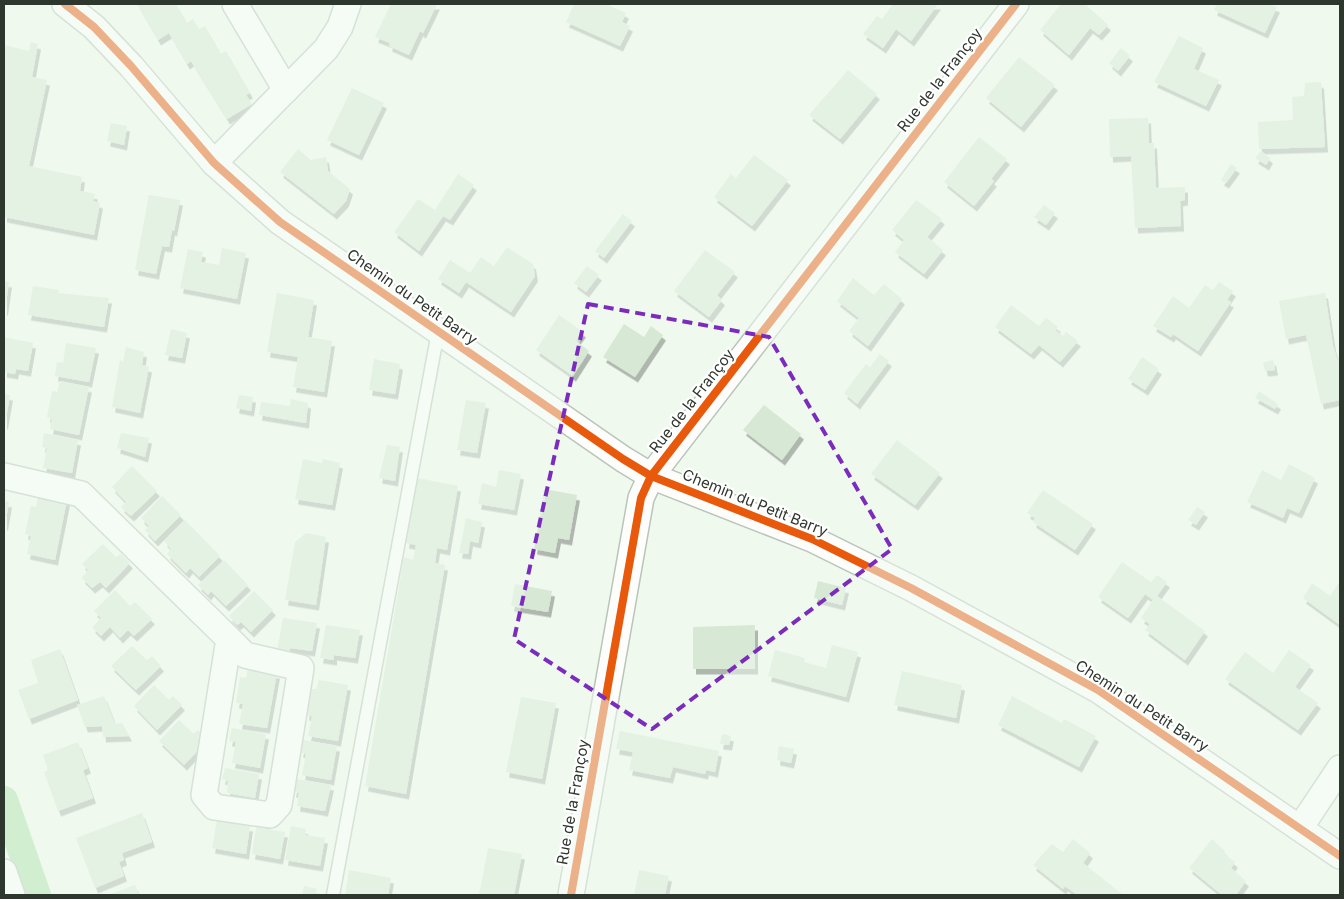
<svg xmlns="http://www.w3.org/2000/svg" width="1344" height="899" font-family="Inter,sans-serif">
	<defs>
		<filter id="shadow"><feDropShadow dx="3" dy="5.5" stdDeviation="0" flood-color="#0004"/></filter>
	</defs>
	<rect width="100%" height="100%" fill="#eff9ee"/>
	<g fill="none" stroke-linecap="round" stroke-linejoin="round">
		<path stroke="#afe0ab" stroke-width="28" d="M4,800l33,95"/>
	</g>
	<g fill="#d7e8d5" filter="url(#shadow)">
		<path d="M137,4h39l11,19 6,-4 6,10 6,-3 16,28 5,-3 24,42 -4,2 6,9 -25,15 -36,-58 -4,3 -18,-31 -11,7z"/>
		<path d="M391,4h46l-14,29 -3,-2 -11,24 -20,-9 1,-3 -15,-6z"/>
		<path d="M574,4h32l20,9 -4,9 8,4 -10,20 -54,-24z"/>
		<path d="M893,4h45l-27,37 -15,-12 -13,19 -20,-14 14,-18 5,3z"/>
		<path d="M1061,4h24l23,21 -9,10 -9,-7 -21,27 -29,-25z"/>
		<path d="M1217,4h52l8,3 -12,26 -51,-23z"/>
		<path d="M1179,36l24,12 -9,21 25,11 -13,26 -52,-24z"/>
		<path d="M31,42l7,2 -6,33 15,3 -18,86 53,11 -2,14 15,3 -2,7 7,2 -6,32 -90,-18v-172l25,6z"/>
		<path d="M1121,48l9,8 -12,15 -9,-8z"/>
		<path d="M1019,57l36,28 -34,42 -35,-29z"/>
		<path d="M848,70l29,24 -37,45 -31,-24z"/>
		<path d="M1318,82l3,1 4,64 -66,2 -1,-27 35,-2 -1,-23 12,-1 1,-13z"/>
		<path d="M352,88l32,15 -25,52 -32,-15z"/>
		<path d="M1148,118l1,25h5l2,45 29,-1v13l-5,1 1,25 -46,2 -4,-72 -21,1 -1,-38z"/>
		<path d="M111,123l16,3 -3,19 -17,-4z"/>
		<path d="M979,137l28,22 -16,20 3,2 -20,25 -30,-24z"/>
		<path d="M298,149l13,11 15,-3 2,14 22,18 -4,12 -12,13 -54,-42z"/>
		<path d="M1261,151l9,7 -4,7 -11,-7z"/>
		<path d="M754,155l34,25 -36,46 -38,-29 17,-23 5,4z"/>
		<path d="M1231,164l6,4 -11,15 -5,-3z"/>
		<path d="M458,174l16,11 -24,35 -7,-4 -24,35 -25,-19 24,-33 17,11z"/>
		<path d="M149,195l31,5 -6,31 -2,-1 -3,17 -7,-1 -6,28 -21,-4z"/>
		<path d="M916,200l26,19 -15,18 16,13 -19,24 -29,-22 9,-12 -12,-10z"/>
		<path d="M1044,205l11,8 -9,12 -12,-8z"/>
		<path d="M623,214l9,7 -28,37 -9,-7z"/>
		<path d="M507,247l26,17 2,12 -24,36 -45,-30 -7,11 -21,-14 12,-19 20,13 11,-16 13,9z"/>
		<path d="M222,248l24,5 -9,46 -57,-11 8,-39 15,3 -2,10 18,3z"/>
		<path d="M705,250l30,22 -18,23 5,5 -13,17 -35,-26z"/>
		<path d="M587,266l12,9 -13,17 -12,-9z"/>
		<path d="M853,278l21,17 10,-11 18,15 -34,47 -19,-15 10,-13 -22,-17z"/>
		<path d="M4,281l5,1 -4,28h-1z"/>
		<path d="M1219,282l14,9 -6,9 4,2 -33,49 -25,-17 -2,3 -18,-11 20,-30 16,12 16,-23 8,5z"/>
		<path d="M33,286l26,4 -1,3 51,5 -5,29 -76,-12z"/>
		<path d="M277,293l37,7 -6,37 24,4 -8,51 -31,-5 5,-30 -31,-5z"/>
		<path d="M1325,293l8,53 5,15 2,-1v40l-19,4 -15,-69 -20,4 -7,-38z"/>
		<path d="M1011,305l28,21 7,-8 12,9 -3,3 8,6 3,-4 12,9 -18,21 -21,-17 -8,9 -36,-27z"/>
		<path d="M559,315l24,17 -7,9 13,10 -16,25 -37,-26z"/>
		<path d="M624,324l20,13 7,-11 12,9 -28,42 -32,-20z"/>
		<path d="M171,329l16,4 -5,25 -17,-3z"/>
		<path d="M4,337l29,6 -5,28 -12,-2 -1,5 -11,-2z"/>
		<path d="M66,343l30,5 -7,34 -34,-6 2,-14 6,1z"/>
		<path d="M126,347l18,5 -2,13 7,2 -9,46 -28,-6 8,-47 3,2z"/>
		<path d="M880,354l9,7 -32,43 -13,-11 22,-29 4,3z"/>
		<path d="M1142,357l17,12 -14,21 -17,-11z"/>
		<path d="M374,359l26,5 -5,30 -26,-4z"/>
		<path d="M1273,360l2,10 -10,1 -2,-8z"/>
		<path d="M60,381l29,6 -10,48 -29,-6 2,-10 -5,-2 5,-26 5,1z"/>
		<path d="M1259,391l19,13 -3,5 -20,-11z"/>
		<path d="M4,394l6,1 -5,29h-1z"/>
		<path d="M239,395l14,2 -2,14 -15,-3z"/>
		<path d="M291,399l17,4 -2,20 -47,-8 2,-13 29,4z"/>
		<path d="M466,400l20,3 -9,50 -20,-3z"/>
		<path d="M764,405l37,29 -19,26 -39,-30z"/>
		<path d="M44,433l34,7 -6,33 -29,-5 4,-20 -5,-1z"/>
		<path d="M121,433l28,5 -4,19 -28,-9z"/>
		<path d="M897,440l43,33 -25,32 -44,-31z"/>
		<path d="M387,445l13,2 -5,34 -16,-3z"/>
		<path d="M303,459l19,4 1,-4 17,4 -8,42 -37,-6z"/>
		<path d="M1289,464l26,14 -16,35 -12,-5 -4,10 -36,-16 15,-32 19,10z"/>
		<path d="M132,466l25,25 -26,25 -10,-9 5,-5 -14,-15z"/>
		<path d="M499,470l22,4 -7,36 -36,-6 4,-21 14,4z"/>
		<path d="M418,478l40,8 -11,64 -10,-2 -2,15 10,2 -39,229 -41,-8 39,-229 9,3 3,-15 -10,-2z"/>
		<path d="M544,489l33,6 -8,45 -11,-2 -3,15 -21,-4z"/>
		<path d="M1043,490l50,34 -18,26 -42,-28 2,-4 -8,-5z"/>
		<path d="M38,495l29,5 -12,60 -28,-6 4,-18 -6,-2 6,-28 5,1z"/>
		<path d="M162,496l19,19 -26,26 -10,-11 4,-4 -8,-8z"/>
		<path d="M4,501l5,1 -4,23h-1z"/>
		<path d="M1197,507l8,5 -9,13 -8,-5z"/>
		<path d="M466,518l16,4 -4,21 -8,-2 -2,13 -9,-1z"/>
		<path d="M185,520l35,36 -21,21 -9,-9 -4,5 -19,-19 4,-5 -7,-8z"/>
		<path d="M306,533l20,4 -10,68 -31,-5 10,-58z"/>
		<path d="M103,544l13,13 5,-3 9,9 -24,25 -6,-6 -8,6 -10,-10 6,-8 -6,-6z"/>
		<path d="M224,560l24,25 -22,21 -15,-15 -3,4 -10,-10z"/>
		<path d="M1122,562l29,20 6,-7 10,7 -10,14 48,35 -20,29 -40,-30 5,-6 -9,-6 12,-18 -8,-6 -17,24 -30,-21z"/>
		<path d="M818,581l28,7 -4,17 -28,-7z"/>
		<path d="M1340,581v44l-37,-27 9,-15 18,13z"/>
		<path d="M515,584l37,7 -4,21 -37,-6z"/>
		<path d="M115,590l15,16 5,-4 17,17 -18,17 -6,-6 -8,8 -10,-11 -9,9 -9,-9 9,-9 -7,-7z"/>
		<path d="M254,591l19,19 -22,22 -10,-10 -4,3 -8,-9z"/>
		<path d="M283,618l34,5 -5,28 -22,-3 -1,5 -12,-2z"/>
		<path d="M326,625l34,5 -5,28 -21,-3v5l-14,-2z"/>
		<path d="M755,625v44h-62v-42z"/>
		<path d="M832,645l26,7 -12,45 -78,-21 7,-26 30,8 -1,4 22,6z"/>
		<path d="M132,646l15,14 5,-4 9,10 -25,24 -25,-24z"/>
		<path d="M60,649l18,51 -49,19 -11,-29 20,-7 -7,-23z"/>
		<path d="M1289,650l22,15 -16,22 23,16 -20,27 -73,-51 20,-27 28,21z"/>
		<path d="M248,668l29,5 -10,55 -28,-4 4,-20 -7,-1 4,-26 6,1z"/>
		<path d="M902,671l60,14 -6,33 -62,-13z"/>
		<path d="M319,680l29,5 -10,56 -30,-5 4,-20 -6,-1 4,-26h6z"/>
		<path d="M154,685l15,15 4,-4 9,9 -25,25 -23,-24z"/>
		<path d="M104,696l11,28 7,-1 7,13 -26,1 -1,-11 -17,1 -8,-22z"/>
		<path d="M1012,696l50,27 2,-4 32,17 -17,31 -81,-42z"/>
		<path d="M521,697l35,6 -14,76 -36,-7z"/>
		<path d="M179,720l15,14 4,-4 10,10 -24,25 -25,-24z"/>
		<path d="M232,728l34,6 -6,34 -28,-5 4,-21 -7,-1z"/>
		<path d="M620,731l99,20 -4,21 -9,-2 -1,4 -32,-7 -3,11 -41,-8 4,-18 -17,-3z"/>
		<path d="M722,734l9,2 -2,9 -9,-1z"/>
		<path d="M303,740l34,6 -6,34 -29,-5 4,-21 -6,-2z"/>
		<path d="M78,742l10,26 -5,2 10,28 -35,13 -14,-39 4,-2 -5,-15z"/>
		<path d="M779,746l15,3 -3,14 -14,-3z"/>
		<path d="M225,768l34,6 -4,24 -28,-5 1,-12 -6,-2z"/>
		<path d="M296,779l35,6 -6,26 -28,-5 2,-13 -6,-1z"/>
		<path d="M142,813l10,29 -30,11 2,7 -5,2 5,14 -29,12 -19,-50z"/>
		<path d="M218,815l12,2 -1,6 21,3 -4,28 -34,-6z"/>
		<path d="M257,821l10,2 -1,6 19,3 -5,27 -28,-5z"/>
		<path d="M291,826l15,3 -1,6 20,3 -5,28 -35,-6z"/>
		<path d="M1073,839l17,14 -7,10 40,32h-46l-12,-9 -2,3 -30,-24 19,-21 11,8z"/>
		<path d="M1212,839l13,12 -1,3 11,8 -4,6 15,13 -10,14h-14l-33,-27z"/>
		<path d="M488,848l34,6 -8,41h-35z"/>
		<path d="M349,870l42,8 -3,17h-43z"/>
		<path d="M639,870l30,6 -4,19h-31z"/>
		<path d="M135,885l4,10h-31z"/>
		<path d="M304,886l13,3 -2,6h-13z"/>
	</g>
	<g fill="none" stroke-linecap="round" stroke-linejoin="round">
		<g stroke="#bbc4ba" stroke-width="15">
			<path id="lane" d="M333,895l105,-563"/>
		</g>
		<g stroke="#bbc4ba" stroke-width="28">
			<g id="street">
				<path d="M65,4l29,23 37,39 83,97 66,59 343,237 28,17 161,63 99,49 187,102 242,166"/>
				<path d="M235,4l51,86"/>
				<path d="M214,163l112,-114 14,-22 8,-23"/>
				<path d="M4,476l77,18 148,145 16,16 56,13 -22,137 -9,10 -56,-8 -10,-12 25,-156"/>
				<path d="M1300,828l40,-60"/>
				<path d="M4,872l8,23"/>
				<path d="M571,895l70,-397 10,-22 365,-472"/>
			</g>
		</g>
		<use href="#lane" stroke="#fdfefc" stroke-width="12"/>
		<use href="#street" stroke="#fdfefc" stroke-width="25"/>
		<g stroke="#fff" stroke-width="11">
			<g id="cycleway">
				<path d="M65,4l29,23 37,39 83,97 66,59 343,237 28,17 161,63 99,49 187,102 242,166"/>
				<path d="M571,895l70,-397 10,-22 365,-472"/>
			</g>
		</g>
		<use href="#cycleway" stroke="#e8590c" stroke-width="8"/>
	</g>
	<path d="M0 0H1344V899H0ZM588,304l181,33 123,212 -240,180 -138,-90z" fill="#eff9ee" fill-opacity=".55" fill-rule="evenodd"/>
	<path fill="none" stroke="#7b2cbf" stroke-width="4" stroke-dasharray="10 6" stroke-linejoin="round" d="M588,304l181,33 123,212 -240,180 -138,-90z"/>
	<g text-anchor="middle" stroke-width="4.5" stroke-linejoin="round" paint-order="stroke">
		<g font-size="15" fill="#2e372d" stroke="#fff">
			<text transform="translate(940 80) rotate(-52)" y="5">Rue de la Françoy</text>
			<text transform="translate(412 297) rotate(35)" y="5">Chemin du Petit Barry</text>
			<text transform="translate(692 401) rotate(-52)" y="5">Rue de la Françoy</text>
			<text transform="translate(755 503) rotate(22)" y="5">Chemin du Petit Barry</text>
			<text transform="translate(1142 706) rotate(33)" y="5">Chemin du Petit Barry</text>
			<text transform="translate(573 802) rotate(-80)" y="5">Rue de la Françoy</text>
		</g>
	</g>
	<rect width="1344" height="899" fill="none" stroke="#2e372d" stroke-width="10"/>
</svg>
